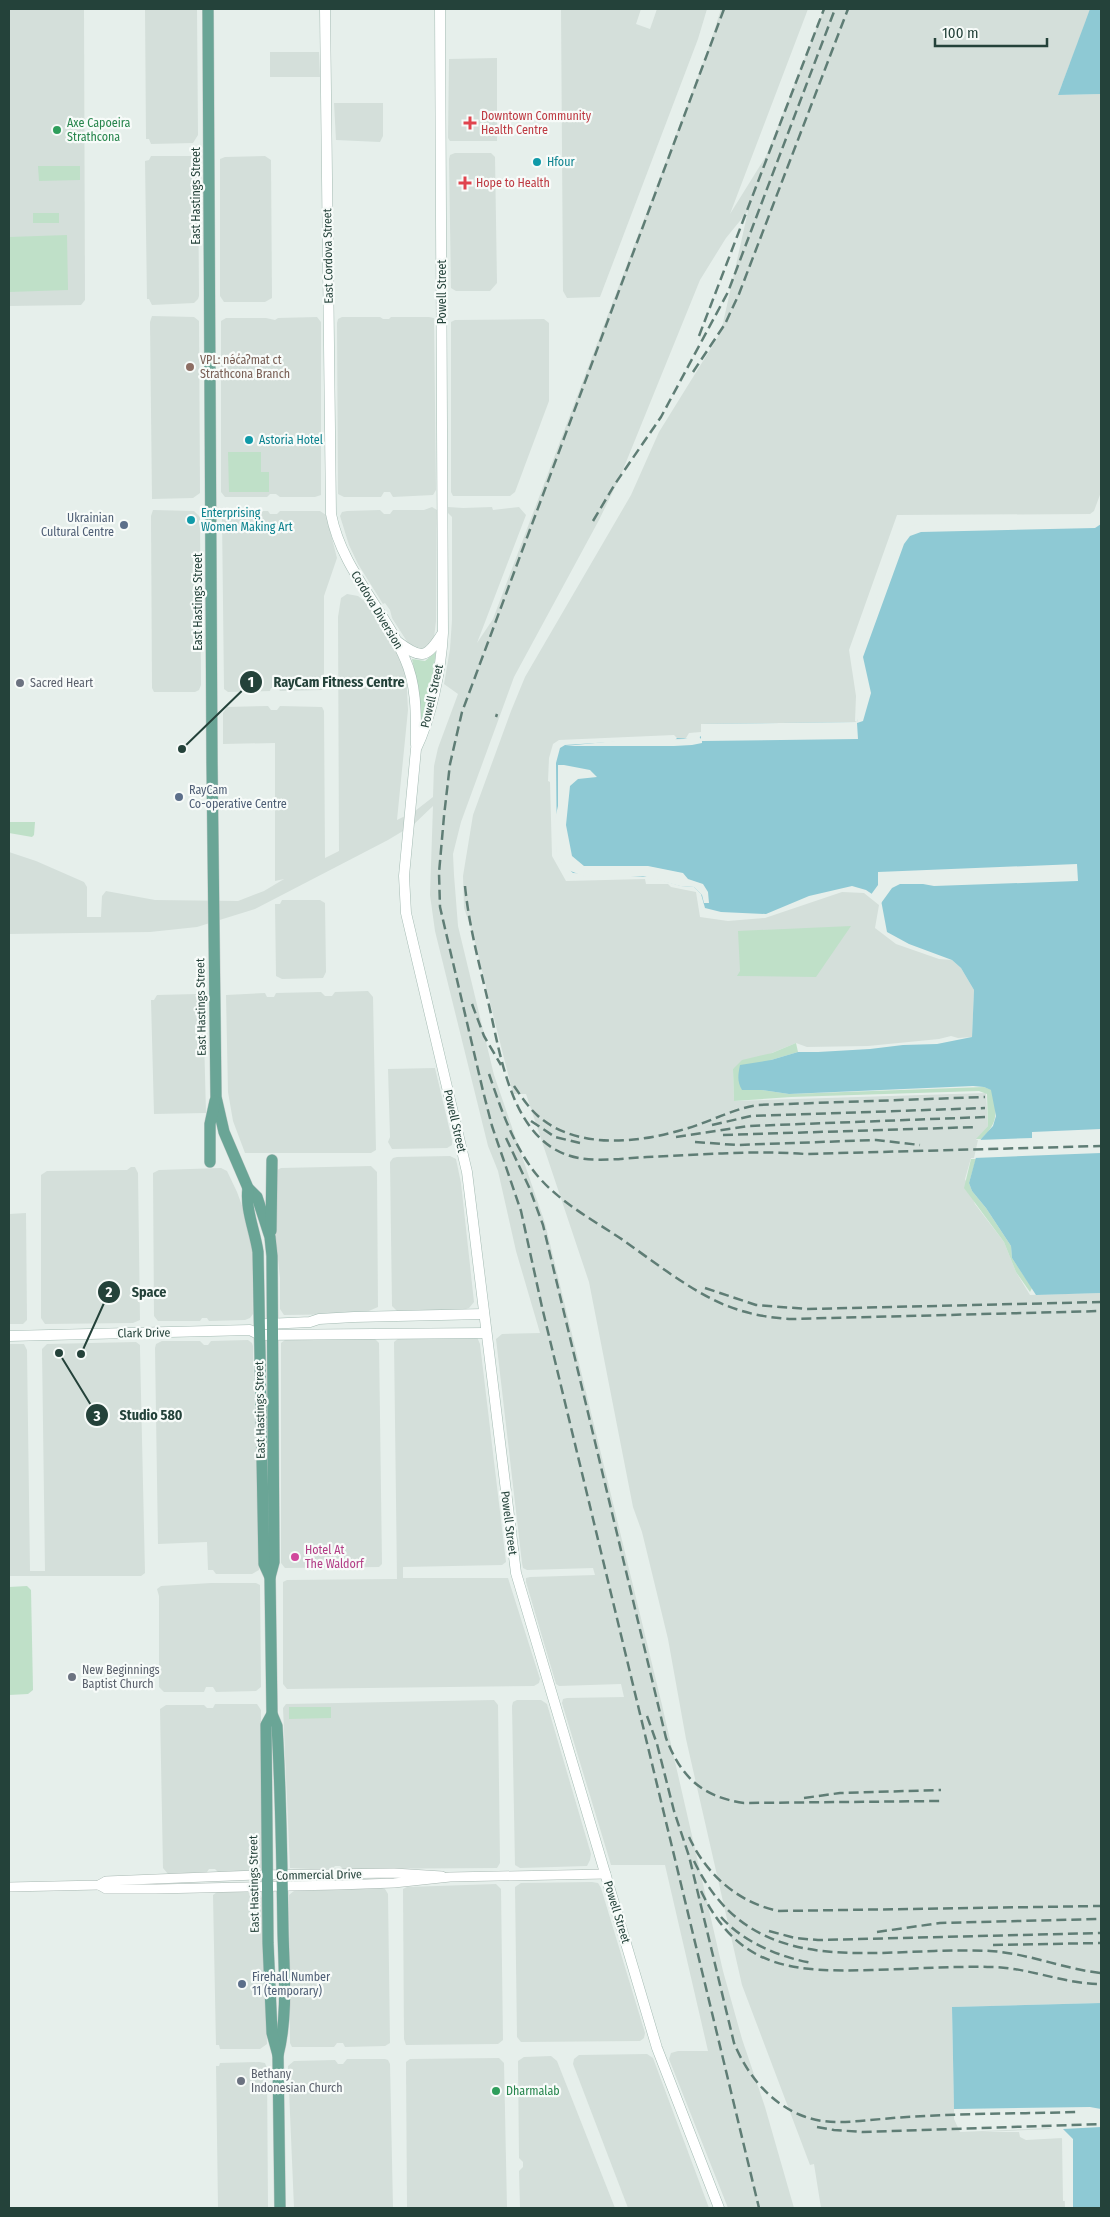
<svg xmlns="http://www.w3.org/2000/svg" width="1110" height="2217" font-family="'Fira Sans Condensed',sans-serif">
	<rect width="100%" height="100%" fill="#e6efeb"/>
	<g fill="#d4dfda">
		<path d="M9,9h75l1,291 -4,5 -72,1z"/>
		<path d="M145,9h52l1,126 -5,8 -42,1 -2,-5h-3z"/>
		<path d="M561,9h80l-5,15 14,5 7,-20h50l-9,30 -98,258 -33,1 -4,-7z"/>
		<path d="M721,9h87l-78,205 36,-58 58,-147h267l-33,86 43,-1v398l-7,19 -4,3 -193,1 -48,135 7,46 -1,25 2,1 -156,19v-9l-12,1 -3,5h-9l-3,-3 -115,5 -6,4 -4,14 -1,23 2,1 2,74 14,25 79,-2 1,5h22l3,3 25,5 4,25 28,4 37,-3 77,-26 22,1 15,12 -4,23 21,16 43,15 13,1 9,8 13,22 -2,47 -14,1 -7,-2 -12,3 -71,7 -61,1 -11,-4 -63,26 1,32 252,-8 2,33 -12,14 56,-2 69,15 -130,5 -6,21 10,25 29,38 12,30 14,23 71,-2v710l-149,4 2,102 147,18 -120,5h38l1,5 6,3 36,-2 1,63h38v7h-280l-7,-44 -4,1 -68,-180 -56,-246 -18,-100 -26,-107 -9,-25 -44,-225 -63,-188h-13l-41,-163 -8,-23 -1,-32 10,-61 38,-104 14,-34 106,-182 28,-63 62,-100 27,-121 -22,27 -26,42 -80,197 -21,43 -85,157 -53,145 -8,32 1,21 4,51 36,149 51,148 117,482 61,266 19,68 23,68 29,101h-66l-59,-149 2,-6 7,-2h30l-43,-186h-54l-49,-162 1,-4 4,-1 57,-1 -3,-13 -62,2 -3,-2 -30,-102v-4l4,-1 65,-2 -2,-7 -66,2 -4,-2 -1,-5 -26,-224 6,-5 38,-1 -24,-82 -18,-80 -10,-25 -53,-215 -5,-36 3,-89 -20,19 -25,15 -133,69 -58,18 -47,5 -141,2v-82l27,9 48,21 3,5v30h14l1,-21 4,-5 49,9 83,1 26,-10 20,-12 -9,2v-138l-52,1v-31l4,-6 41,-1 3,4h6l3,-4 42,1 2,4 1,147 14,-7 -1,-234 3,-19 6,-4 11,2 10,8 21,32 17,35 2,39 -11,110 18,-9 18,-14 1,-31 4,-18 20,-54 -14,-10 6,-35 2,-29v-103l-4,-4v-6l15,1 29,-1 1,3 26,-3 7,8 -49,128 16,-24 216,-572z"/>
		<path d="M270,52h49l1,25h-50z"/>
		<path d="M497,58v83h-47l-2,-3 1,-79z"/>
		<path d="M334,103h49v33l-3,6 -44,-2z"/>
		<path d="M455,153h36l4,4 2,126 -7,8h-34l-5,-3 -2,-129 1,-4z"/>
		<path d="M151,156h41l6,4 1,136 -1,3 -4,4 -42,2 -3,-6h-2l-2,-138 4,-1z"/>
		<path d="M265,156l6,4 1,138 -7,4h-41l-4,-6v-137l5,-2z"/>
		<path d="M152,316l42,1 5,4 1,172 -7,5 -41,1 -2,-177z"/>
		<path d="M317,317l4,5v173l-6,2h-35l-4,-3h-6l-3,3h-42l-4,-5v-171l5,-3h40l9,2 3,-2z"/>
		<path d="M342,317h38l3,2h6l2,-2h38l5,1 2,172 -3,5 -40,2 -3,-5h-6l-3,5h-37l-6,-3 -1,-171 1,-4z"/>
		<path d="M544,319l5,4v78l-34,91 -5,4h-57l-2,-4v-170l4,-2z"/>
		<path d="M432,507l5,3 -1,111 -2,17 -5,9 -7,3 -14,-7 -16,-25 -2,-8 -5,-7 -2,1 -25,-40 -9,-19 -9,-29 2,-4 5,-1 33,-1 4,4h6l3,-4h31z"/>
		<path d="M153,510l41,1 6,6 1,168 -2,5 -4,2h-41l-2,-4 -1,-172z"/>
		<path d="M227,511h41l2,3h7l3,-3h40l6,4 11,43 -13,38v90l-2,4 -42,1 -2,-3h-7l-1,3 -42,1 -4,-3 -2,-172z"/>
		<path d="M282,900h38l5,3 1,69 -3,6 -41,1 -6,-3 -1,-72h5z"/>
		<path d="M368,991l5,6 3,153 -5,3h-126l-12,-32 -5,-29 -2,-97 39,-2 2,4h7l2,-4 45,-1 4,4h7l3,-4z"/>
		<path d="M197,994l6,5 3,114 -52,1 -3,-114h3l3,-5z"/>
		<path d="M435,1068l17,72v5l-5,3 -55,1 -4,-7 2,-5 -2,-68z"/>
		<path d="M450,1156l6,3 5,24 13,119 -5,6 -6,2 -65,2 -6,-6 -2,-144 3,-4 4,-1z"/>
		<path d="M371,1166l6,6 1,135 -16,7 -78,1 -4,-6v-31l-4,-39 1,-69 4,-2z"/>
		<path d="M131,1167h4l3,6 2,147 -7,3 -88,1 -4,-6v-143l6,-4 80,-1z"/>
		<path d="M221,1168l6,3 10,21 7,19 8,34 1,69 -3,4 -5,2 -36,1 -2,-3h-5l-2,3h-42l-4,-5 -1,-143 6,-3z"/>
		<path d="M26,1213l1,107 -4,4h-14v-110z"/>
		<path d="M477,1337l3,7 26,218 -4,3 -99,2v11h105l32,101 -1,4 -5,3 -247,3 -4,-5v-102l4,-2 110,-1 -3,-237 5,-4z"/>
		<path d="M374,1338l5,5 3,221 -3,3 -94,1 -4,-5v-220l4,-3z"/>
		<path d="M248,1340l4,3 1,3 6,224 -7,4h-36l-3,-4h-5l-1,-28 -49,2 -3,-196 1,-4 6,-3h38l4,4h4l3,-4z"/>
		<path d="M136,1342l4,3v4l5,224 -4,3h-132v-232h15l3,6 3,221h15l-3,-222 5,-5z"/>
		<path d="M211,1583h45l4,2 1,102 -5,4 -40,1 -3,-5h-7l-2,5h-40l-5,-5v-91l-2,-7 4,-3z"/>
		<path d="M494,1700l4,5 2,158 -3,5 -154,1 -3,-3h-5l-4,4 -41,-2 -7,-160 3,-4z"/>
		<path d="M517,1700h24l6,4 44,150 -1,6 -3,6 -67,2 -5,-3 -3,-159 1,-4z"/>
		<path d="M215,1704h42l4,6v158l-6,3 -37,1 -3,-3h-6l-2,3 -39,2 -5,-6 -3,-159 6,-4h38l3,3h6z"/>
		<path d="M592,1882l6,1 3,5 44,145 -1,5 -4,3 -119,1 -4,-5 -2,-150 6,-4z"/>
		<path d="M496,1884l5,5 2,151 -5,4 -92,1 -2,-6 -1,-150 4,-2z"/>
		<path d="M382,1888l3,1 3,5 2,149 -5,3 -40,1 -2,-4h-6l-3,4h-42l-2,-4 -1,-148 5,-4z"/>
		<path d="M257,1891l5,7 5,146 -7,5h-40l-1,-4h-3l-3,-150 4,-3z"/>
		<path d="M647,2054l6,4 56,150h-81l-55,-144 1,-5 5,-4z"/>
		<path d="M551,2056l6,5 58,147h-95l-1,-37 4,-4v-5l-4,-4 -1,-97 6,-4z"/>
		<path d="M499,2058l5,5 3,145h-100l-1,-146 4,-3z"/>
		<path d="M347,2059h38l3,1 2,4 3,144h-99l-6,-142 6,-5 41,-1 3,4h5z"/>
		<path d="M259,2062l6,1 2,5 1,140h-50l-2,-142h3l1,-3z"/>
	</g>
	<g fill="#bfe0c8">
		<path d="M38,166h42v14l-41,1z"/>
		<rect x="33" y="213" width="26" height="10"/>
		<path d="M67,235l1,55 -59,2v-55z"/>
		<path d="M228,452h33v20h8v20h-40z"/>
		<path d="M436,652l-5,33 -11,41 -1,-34 -7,-33 13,2z"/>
		<path d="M9,822h26l-1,13 -2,2 -23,-4z"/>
		<path d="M851,926l-35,51 -79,-1 3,-5 -2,-40z"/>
		<path d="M796,1043l2,9 -27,8 -29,30h20l27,4 195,-7 8,3c5,22 7,33 -11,49h-5l12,-13 -1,-32 -8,-3 -188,6 -57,4 -1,-32 9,-9 30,-7z"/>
		<path d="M971,1159h5l-7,24 3,8 14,17 25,38 1,12 20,30 -2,4 -14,-20 -12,-30 -40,-54z"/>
		<path d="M27,1586l4,4 2,100 -5,4 -19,1v-108z"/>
		<path d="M289,1707h42v11l-42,1z"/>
	</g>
	<g fill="#8ec9d4">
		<path d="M1090,9h11v85l-43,1z"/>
		<path d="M1101,511v782l-65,2 -24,-37 -1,-12 -25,-38 -14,-17 -3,-8 12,-44 12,-13 3,-10 -5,-26 -7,-3 -11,-1 -184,8 -27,-4h-20c-5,-8 -4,-15 -2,-25l31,-5 27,-8h20l52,-3 33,-4 34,-1 35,-7 2,-47 -13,-22 -9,-8 -43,-16 -22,-12 -6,-32 -15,-10 -14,-4 -43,10 -43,18 -45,-2 -16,-4 -4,-14 -7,-7 -13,-1 -31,-9 -77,-4 -11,-10 -5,-9 -1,-91 4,-15 5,-3 61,-4h48l3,-3 20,1 4,-3v-12l156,-2 9,-26v-15l-7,-22 47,-129 189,-10z"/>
		<path d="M1101,2003v205h-33l-4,-74 -14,-9 -90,5 -6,-21 -2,-102z"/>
	</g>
	<g fill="#e6efeb">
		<path d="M1101,508v16l-6,4 -174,4 -11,4 -6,8 -41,113 8,36 -8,28 -6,2 1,16 -156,2v2l-10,2 -18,1h-109l60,-6 59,-1 14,-4 3,4v-15l156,-2 3,-18 5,-8v-14h-3l-5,-23 2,-16 45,-115 14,-4 176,-6z"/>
		<path d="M558,765h6l26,5 7,7 -19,2 -8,7 -4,39 6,31 12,10h64l35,7 5,6 15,5 5,8 1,11h-5l-2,-8 -8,-8 -14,-1 -37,-10 -57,1 -18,-7 -6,-6 -5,-7 -3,-34 4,-17z"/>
		<path d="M1077,864l1,17 -144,5 -11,-2h-23l-8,4 -13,18v-5l-9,-5 8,-11v-13z"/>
		<path d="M1101,1129v24l-127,5 4,-18 54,-2v-6z"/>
		<path d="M1090,2107l11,2v18l-38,2 10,10v69h-8l-2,-68 -5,-7 -9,-5 -89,4 -6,-13v-10z"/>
	</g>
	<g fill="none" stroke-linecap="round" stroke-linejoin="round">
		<g stroke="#a8b8b2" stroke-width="10">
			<g id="tertiary">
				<path d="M99,1885l7,4h50l182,-4 56,-2 56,-6 156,-3"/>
				<path d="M9,1887l90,-2 7,-4 153,-6 135,-2 48,3"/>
			</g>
		</g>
		<g stroke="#a4bbb3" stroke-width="11">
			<g id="secondary">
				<path d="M325,9l6,505c11,56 53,94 74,145 12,27 11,57 11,86"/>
				<path d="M440,9l3,624c-2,36 -11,83 -27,116l-12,127 2,37 61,259 49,401 141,475 62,160"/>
				<path d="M398,642c24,18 29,16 44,-8"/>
				<path d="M266,1324l44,-2 9,-3 35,-2 130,-3"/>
				<path d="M9,1336l241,-6 10,5 226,-2"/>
			</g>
		</g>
		<g stroke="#c2cac8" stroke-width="12">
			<g id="primary">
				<path d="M208,9l4,754 4,334 8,35 24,56 9,9 13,40 2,19 2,306 -4,15 2,137 5,12c4,68 5,136 6,205 1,41 5,85 -5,124"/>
				<path d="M210,1162v-38l5,-23"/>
				<path d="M248,1188c-3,21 7,43 10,64l6,312 6,13"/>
				<path d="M271,1231l1,-71"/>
				<path d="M272,1714l-6,11 2,218 4,90 6,22 2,153"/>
			</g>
		</g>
		<use href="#tertiary" stroke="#fff" stroke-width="9"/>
		<use href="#secondary" stroke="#fff" stroke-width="10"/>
		<use href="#primary" stroke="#6aa596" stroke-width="11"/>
		<g stroke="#5f7d75" stroke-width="2.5" stroke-dasharray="10 5" stroke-linecap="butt">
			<path d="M724,9l-262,703 -12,52 -6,52 -5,57 1,34 43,184 9,35 29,85 21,96 217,901"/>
			<path d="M699,336l125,-327"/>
			<path d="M693,372l32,-48 14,-30 109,-285"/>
			<path d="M593,521l22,-37 46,-67 67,-125 107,-283"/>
			<path d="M496,717l1,-3"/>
			<path d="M465,886c4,40 14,77 23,115 13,54 23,145 91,157 22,4 46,0 68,-1 52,-2 106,-7 158,-3l296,-8"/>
			<path d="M472,1004l12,32 17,29"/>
			<path d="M489,1074c12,35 24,71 47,100 23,28 57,46 87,66 31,22 68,51 102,65 22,9 44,13 67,14l309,-8"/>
			<path d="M514,1086c7,10 14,21 24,30 39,34 101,27 147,13 25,-7 47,-20 73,-24l227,-8"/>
			<path d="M531,1121l24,16 25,6"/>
			<path d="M712,1125l39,-9 234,-8"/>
			<path d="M723,1135l254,-8"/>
			<path d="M676,1137l73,-11 236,-9"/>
			<path d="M506,1138l23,49 14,38 123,513c15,39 36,59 78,65l197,-2"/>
			<path d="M695,1142l42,3 139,-5 44,5"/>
			<path d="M705,1288l51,17 51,4 294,-7"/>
			<path d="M647,1716l10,28 17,67 15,45 45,187c13,32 37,61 69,73 26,10 52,5 79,3 65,-6 130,-5 195,-7"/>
			<path d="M804,1798l36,-5 101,-3"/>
			<path d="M689,1837c17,37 49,66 90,74l322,-5"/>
			<path d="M694,1861c60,126 184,84 296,90 37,2 74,18 111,22"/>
			<path d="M701,1891c38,79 93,81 171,79 41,-1 81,-4 121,-3 37,1 71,17 108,17"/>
			<path d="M721,1917c22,25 60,41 92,46"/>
			<path d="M769,1931l26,7 23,2 283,-7"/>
			<path d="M877,1932l63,-9 161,-4"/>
			<path d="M993,1945l108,-2"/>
			<path d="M817,2127l17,3 29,2 238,-8"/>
		</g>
	</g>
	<g fill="#e0444e" stroke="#f7fbf9" stroke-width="2">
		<path d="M467.5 115.5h5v5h5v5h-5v5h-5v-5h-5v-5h5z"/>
		<path d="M462.5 175.5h5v5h5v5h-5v5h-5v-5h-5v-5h5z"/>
	</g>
	<g fill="#2e9e5b" stroke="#f7fbf9" stroke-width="2">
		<circle cx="57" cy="130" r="5"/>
		<circle cx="496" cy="2091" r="5"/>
	</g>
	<g fill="#0f9aa8" stroke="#f7fbf9" stroke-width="2">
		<circle cx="537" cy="162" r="5"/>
		<circle cx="249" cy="440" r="5"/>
		<circle cx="191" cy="520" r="5"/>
	</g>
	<circle fill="#8d6e63" stroke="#f7fbf9" stroke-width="2" cx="190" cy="367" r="5"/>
	<g fill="#5c6f8a" stroke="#f7fbf9" stroke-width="2">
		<circle cx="124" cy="525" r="5"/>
		<circle cx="179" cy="797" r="5"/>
		<circle cx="242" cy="1984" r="5"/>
	</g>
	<g fill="#6b7280" stroke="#f7fbf9" stroke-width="2">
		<circle cx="20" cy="683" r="5"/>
		<circle cx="72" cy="1677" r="5"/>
		<circle cx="241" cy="2081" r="5"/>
	</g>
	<circle fill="#d1479c" stroke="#f7fbf9" stroke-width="2" cx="295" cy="1557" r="5"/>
	<g text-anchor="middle" stroke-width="4.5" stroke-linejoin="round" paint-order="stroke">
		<g font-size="12" fill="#be3a42" stroke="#f7fbf9" text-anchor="start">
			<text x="481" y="120">Downtown Community<tspan x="481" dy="14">Health Centre</tspan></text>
			<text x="476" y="187">Hope to Health</text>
		</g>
		<g font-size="12" fill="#27864d" stroke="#f7fbf9" text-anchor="start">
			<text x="67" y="127">Axe Capoeira<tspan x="67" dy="14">Strathcona</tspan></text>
			<text x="506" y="2095">Dharmalab</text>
		</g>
		<g font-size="12" fill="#0d838f" stroke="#f7fbf9" text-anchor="start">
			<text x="547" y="166">Hfour</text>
			<text x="259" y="444">Astoria Hotel</text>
			<text x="201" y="517">Enterprising<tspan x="201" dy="14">Women Making Art</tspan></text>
		</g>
		<g font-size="12" fill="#24423a" stroke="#f7fbf9">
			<text transform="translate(196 196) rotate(-90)" y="4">East Hastings Street</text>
			<text transform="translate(328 256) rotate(-91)" y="4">East Cordova Street</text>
			<text transform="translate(442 292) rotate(-90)" y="4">Powell Street</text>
			<text transform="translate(198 602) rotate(-90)" y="4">East Hastings Street</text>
			<text transform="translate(377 610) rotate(59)" y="4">Cordova Diversion</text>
			<text transform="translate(432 696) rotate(-77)" y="4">Powell Street</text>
			<text transform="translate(201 1007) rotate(-91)" y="4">East Hastings Street</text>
			<text transform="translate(455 1121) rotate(77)" y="4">Powell Street</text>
			<text transform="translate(144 1333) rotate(-1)" y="4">Clark Drive</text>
			<text transform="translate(260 1410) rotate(-91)" y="4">East Hastings Street</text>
			<text transform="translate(509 1523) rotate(83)" y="4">Powell Street</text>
			<text transform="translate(319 1875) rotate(-1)" y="4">Commercial Drive</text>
			<text transform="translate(254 1884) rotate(-91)" y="4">East Hastings Street</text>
			<text transform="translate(617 1912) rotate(73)" y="4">Powell Street</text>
		</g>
		<g font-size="12" fill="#785e54" stroke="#f7fbf9" text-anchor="start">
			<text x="200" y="364">VPL: nə́c̓aʔmat ct<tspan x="200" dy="14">Strathcona Branch</tspan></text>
		</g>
		<g font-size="12" fill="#4e5e75" stroke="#f7fbf9" text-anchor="start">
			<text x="114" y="522" text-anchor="end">Ukrainian<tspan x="114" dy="14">Cultural Centre</tspan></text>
			<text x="189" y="794">RayCam<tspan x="189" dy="14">Co-operative Centre</tspan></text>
			<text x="252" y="1981">Firehall Number<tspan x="252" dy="14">11 (temporary)</tspan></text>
		</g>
		<g font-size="12" fill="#5b616d" stroke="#f7fbf9" text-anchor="start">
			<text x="30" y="687">Sacred Heart</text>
			<text x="82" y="1674">New Beginnings<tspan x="82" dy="14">Baptist Church</tspan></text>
			<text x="251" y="2078">Bethany<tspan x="251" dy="14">Indonesian Church</tspan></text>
		</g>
		<g font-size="12" fill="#b23c85" stroke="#f7fbf9" text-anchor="start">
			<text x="305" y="1554">Hotel At<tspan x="305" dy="14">The Waldorf</tspan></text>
		</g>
	</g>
	<path fill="none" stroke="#24423a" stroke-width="2" d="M182 749L251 682M81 1354L109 1292M59 1353L97 1415"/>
	<g fill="#24423a" stroke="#f7fbf9" stroke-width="2">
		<circle cx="182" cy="749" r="5"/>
		<circle cx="81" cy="1354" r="5"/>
		<circle cx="59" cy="1353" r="5"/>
		<circle cx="251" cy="682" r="12"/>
		<circle cx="109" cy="1292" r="12"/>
		<circle cx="97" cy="1415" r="12"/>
	</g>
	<g font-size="15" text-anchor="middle" font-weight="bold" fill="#fff">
		<text x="251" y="687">1</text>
		<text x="109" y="1297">2</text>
		<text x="97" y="1421">3</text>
	</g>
	<g font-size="14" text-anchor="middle" font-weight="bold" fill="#24423a" stroke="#f7fbf9" stroke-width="4.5" stroke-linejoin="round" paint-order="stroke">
		<text x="339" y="687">RayCam Fitness Centre</text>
		<text x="149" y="1297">Space</text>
		<text x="151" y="1420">Studio 580</text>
	</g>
	<rect width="1110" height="2217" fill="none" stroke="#24423a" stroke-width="20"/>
	<path d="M935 38v8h112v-8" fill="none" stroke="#24423a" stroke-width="2.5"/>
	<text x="942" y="38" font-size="15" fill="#24423a" stroke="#f7fbf9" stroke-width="4" paint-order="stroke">100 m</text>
</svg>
